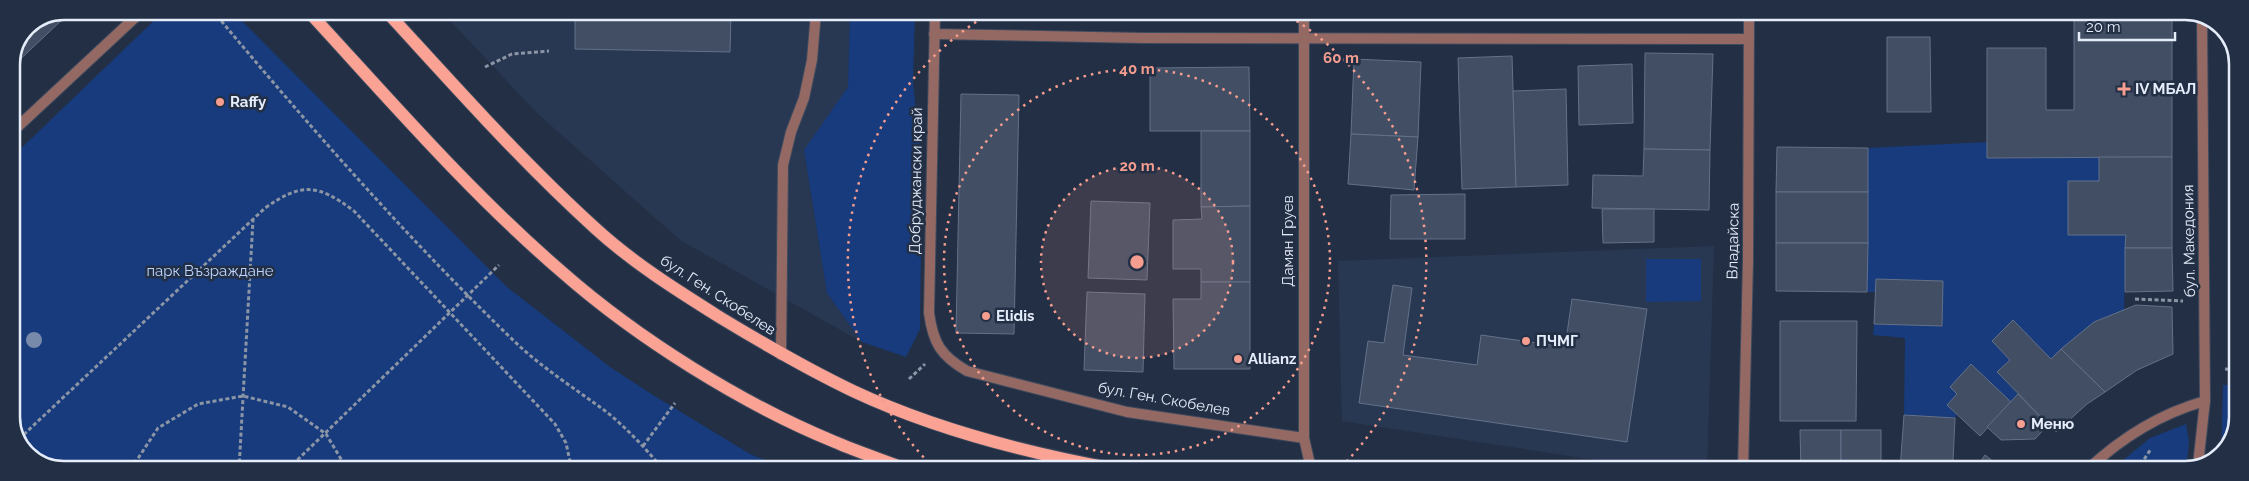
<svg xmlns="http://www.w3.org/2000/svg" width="2249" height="481" font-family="Raleway,sans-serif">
	<rect width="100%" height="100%" fill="#232f44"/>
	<g fill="#293852">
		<path d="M441,11l409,1 -2,75 -44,64 23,142 35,49 -182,-102 -143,-127z"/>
		<path d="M1714,246l-7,224h-47l-318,-49 -4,-160z"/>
	</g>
	<g fill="#173b7c">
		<path d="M164,11h68l275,276 103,80 43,28 97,59 36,15h-732l-29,-17 -13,-28 -1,-266z"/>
		<path d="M850,12h65l-2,70 9,83 -2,164 -14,28 -44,-15 -35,-49 -23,-143 44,-63z"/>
		<path d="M2231,44l6,13v296h-6z"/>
		<path d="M1987,142v16l112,-1v24l-31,1v53h58l-2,75 -30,12 -43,37 -38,-38 -21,20 18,19 -13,12 21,22 -7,8 -40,-38 -21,23 7,7 -10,11 10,10 -2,3 -51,-3 1,-77 -32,-3 1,-11 68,2 1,-45 -67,-2 -1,13h-8l1,-144z"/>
		<path d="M1646,259h55v42l-55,1z"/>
		<path d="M2223,385h13l1,42 -16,27z"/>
		<path d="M2186,424l3,18 -3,28h-75l39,-32z"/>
	</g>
	<g fill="#414e64" stroke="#637189">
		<path d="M575,11l156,1 -1,40 -155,-3z"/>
		<path d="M62,12l4,4 -55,52 16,-41z"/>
		<rect x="1361" y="12" width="49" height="6"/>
		<path d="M1609,12h102v5l-102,2z"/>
		<path d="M2074,17h98v140l-185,1v-110h59v62h28z"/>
		<path d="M1887,37h43l1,75h-44z"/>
		<path d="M1645,53l68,1 -3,96 -66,-1z"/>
		<path d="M1512,56l4,131 -54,2 -4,-131z"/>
		<path d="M1354,59l67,3 -3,75 -67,-3z"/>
		<path d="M1632,64l1,59 -54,2 -1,-59z"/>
		<path d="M1249,67l1,64h-100v-63z"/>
		<path d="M1566,89l2,96 -52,2 -3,-96z"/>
		<path d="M961,94l58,1 -5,239 -58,-1z"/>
		<path d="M1201,131h49v75l-49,1z"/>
		<path d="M1351,134l67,3 -4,53 -66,-6z"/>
		<path d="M1777,147l91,1v44h-92z"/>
		<path d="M1644,149l66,1 -1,60 -117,-2 1,-33 50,1z"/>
		<path d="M2099,157h73v91h-47l1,-13h-58v-54h31z"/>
		<rect x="1776" y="192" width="92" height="51"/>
		<path d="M1465,194v45h-75l1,-44z"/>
		<path d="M1091,201l59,2 -3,77 -59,-2z"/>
		<path d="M1250,206v76h-49v-13h-28v-49l29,-1 -1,-12z"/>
		<path d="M1602,209h52v33l-51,1z"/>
		<path d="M1776,243h92l-1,49 -91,-1z"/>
		<path d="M2125,248h47l1,43 -48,1z"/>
		<path d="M1876,279l67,2 -1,45 -68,-2z"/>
		<path d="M1201,282h49v87h-76l-1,-70h28z"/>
		<path d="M1393,285l19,3 -9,67 74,10 4,-30 84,12 7,-48 75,10 -20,133 -268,-39 9,-62 16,2z"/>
		<path d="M1087,292l58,2 -2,78 -59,-2z"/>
		<path d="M2136,305l36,2 1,47 -36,16 -32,22 -44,-43 33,-27z"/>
		<path d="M2013,320l38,39 10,-10 44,43 -18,12 -31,28 -59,-60 13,-12 -18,-19z"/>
		<path d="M1780,321h77l-1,100h-76z"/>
		<path d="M1971,364l40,38 -31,34 -33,-31 10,-11 -7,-7z"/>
		<path d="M2018,394l30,31 -13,14 -34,1 -14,-13z"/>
		<path d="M1904,415l51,3 -2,43 25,4 7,-10 19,15h-104z"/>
		<path d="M1800,430h41v40h-40z"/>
		<rect x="1841" y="430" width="40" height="40"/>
	</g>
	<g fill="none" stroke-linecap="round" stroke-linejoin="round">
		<g stroke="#3e4a5e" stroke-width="12">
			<path id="lane" d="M2087,470c35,-33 72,-56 118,-69"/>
		</g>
		<g stroke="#3e4a5e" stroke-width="12">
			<g id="street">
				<path d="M935,12l-6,301c4,30 12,43 38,58l160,41 177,26"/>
				<path d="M1304,12v426l7,31"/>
				<path d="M934,34l209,4 606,1"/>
				<path d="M11,133l131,-122"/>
				<path d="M781,355l2,-190 8,-33 13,-34 8,-38 4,-48"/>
				<path d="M2198,465l7,-64 -3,-385"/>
				<path d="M1743,470l5,-209 1,-249"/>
			</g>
		</g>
		<g stroke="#3e4a5e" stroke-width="14">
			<g id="primary">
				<path d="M308,11c82,89 162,182 254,261 75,66 180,132 273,170 23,10 48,18 71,27"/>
				<path d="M386,11c68,74 135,150 209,217 38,35 83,63 126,90 43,26 86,51 132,73 81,38 174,62 262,78"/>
			</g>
		</g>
		<g stroke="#8b95a6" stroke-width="3" stroke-dasharray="4 2.5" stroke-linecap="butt">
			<path d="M213,11c95,114 194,227 301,330 27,26 60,47 90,69 22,17 41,38 59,59"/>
			<path d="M485,67l27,-13 37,-3"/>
			<path d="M2135,299l48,2"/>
			<path d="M2225,369l12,1"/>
			<path d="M909,379l16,-15"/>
			<path d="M19,439l246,-231c37,-26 53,-24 89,3l201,213 11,19 5,23 -2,3"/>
			<path d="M643,446l32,-43"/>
			<path d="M131,469l27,-41 40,-24 45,-8 45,11 38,27 21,35"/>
			<path d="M239,469l14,-249"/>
			<path d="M288,469l211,-204"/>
			<path d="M2137,470l14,-21"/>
		</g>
		<use href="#lane" stroke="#956963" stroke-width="10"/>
		<use href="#street" stroke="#956963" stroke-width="10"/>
		<use href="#primary" stroke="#faa294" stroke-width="12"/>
	</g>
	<circle fill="#788aaa" cx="34" cy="340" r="8"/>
	<circle cx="1137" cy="262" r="96" fill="#f59d8f" fill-opacity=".12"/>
	<g fill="none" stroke="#f59d8f" stroke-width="2.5" stroke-dasharray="2.5 5">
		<circle cx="1137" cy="262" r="96"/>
		<circle cx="1137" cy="262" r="193"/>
		<path d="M934 468A289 289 0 0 1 992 12M1284 13A289 289 0 0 1 1340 468"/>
	</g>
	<g fill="#f59d8f" stroke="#232f44" stroke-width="2">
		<path d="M2121.5 81.5h5v5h5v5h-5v5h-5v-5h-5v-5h5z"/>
		<circle cx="220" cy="102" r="5"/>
		<circle cx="986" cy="316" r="5"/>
		<circle cx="1526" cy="341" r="5"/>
		<circle cx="1238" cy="359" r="5"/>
		<circle cx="2021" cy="424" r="5"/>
	</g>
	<g text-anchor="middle" stroke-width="5" stroke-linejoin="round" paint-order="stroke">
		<g font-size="15" font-weight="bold" fill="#e5edfb" stroke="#232f44" text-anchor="start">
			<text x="2135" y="94">IV МБАЛ</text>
			<text x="230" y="107">Raffy</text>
			<text x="996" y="321">Elidis</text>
			<text x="1536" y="346">ПЧМГ</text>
			<text x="1248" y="364">Allianz</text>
			<text x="2031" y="429">Меню</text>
		</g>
		<g font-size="15" fill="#e5edfb" stroke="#232f44">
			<text transform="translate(916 181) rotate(-89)" y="5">Добруджански край</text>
			<text transform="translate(1288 241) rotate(-90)" y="5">Дамян Груев</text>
			<text transform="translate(1733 241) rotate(-89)" y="5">Владайска</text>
			<text transform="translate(2189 241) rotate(-91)" y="5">бул. Македония</text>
			<text transform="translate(718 295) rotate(33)" y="5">бул. Ген. Скобелев</text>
			<text transform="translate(1164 399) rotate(10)" y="5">бул. Ген. Скобелев</text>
		</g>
		<g font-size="15" fill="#bdd5fe" stroke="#232f44">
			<text x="210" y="276">парк Възраждане</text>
		</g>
	</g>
	<path d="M0 0H2249V481H0ZM64 20H2185A44 44 0 0 1 2229 64V417A44 44 0 0 1 2185 461H64A44 44 0 0 1 20 417V64A44 44 0 0 1 64 20Z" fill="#232f44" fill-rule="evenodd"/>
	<path fill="none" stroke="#e5edfb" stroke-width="2.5" d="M64 20H2185A44 44 0 0 1 2229 64V417A44 44 0 0 1 2185 461H64A44 44 0 0 1 20 417V64A44 44 0 0 1 64 20Z"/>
	<circle cx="1137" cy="262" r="8" fill="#f59d8f" stroke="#232f44" stroke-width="2.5"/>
	<g font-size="15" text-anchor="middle" font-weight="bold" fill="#f59d8f" stroke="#232f44" stroke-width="5" stroke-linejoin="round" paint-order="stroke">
		<text x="1341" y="63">60 m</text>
		<text x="1137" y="74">40 m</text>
		<text x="1137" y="171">20 m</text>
	</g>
	<path d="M2079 32v8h96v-8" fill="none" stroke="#e5edfb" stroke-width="2.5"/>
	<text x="2086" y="32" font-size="15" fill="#e5edfb" stroke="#232f44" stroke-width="4" paint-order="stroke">20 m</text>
</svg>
